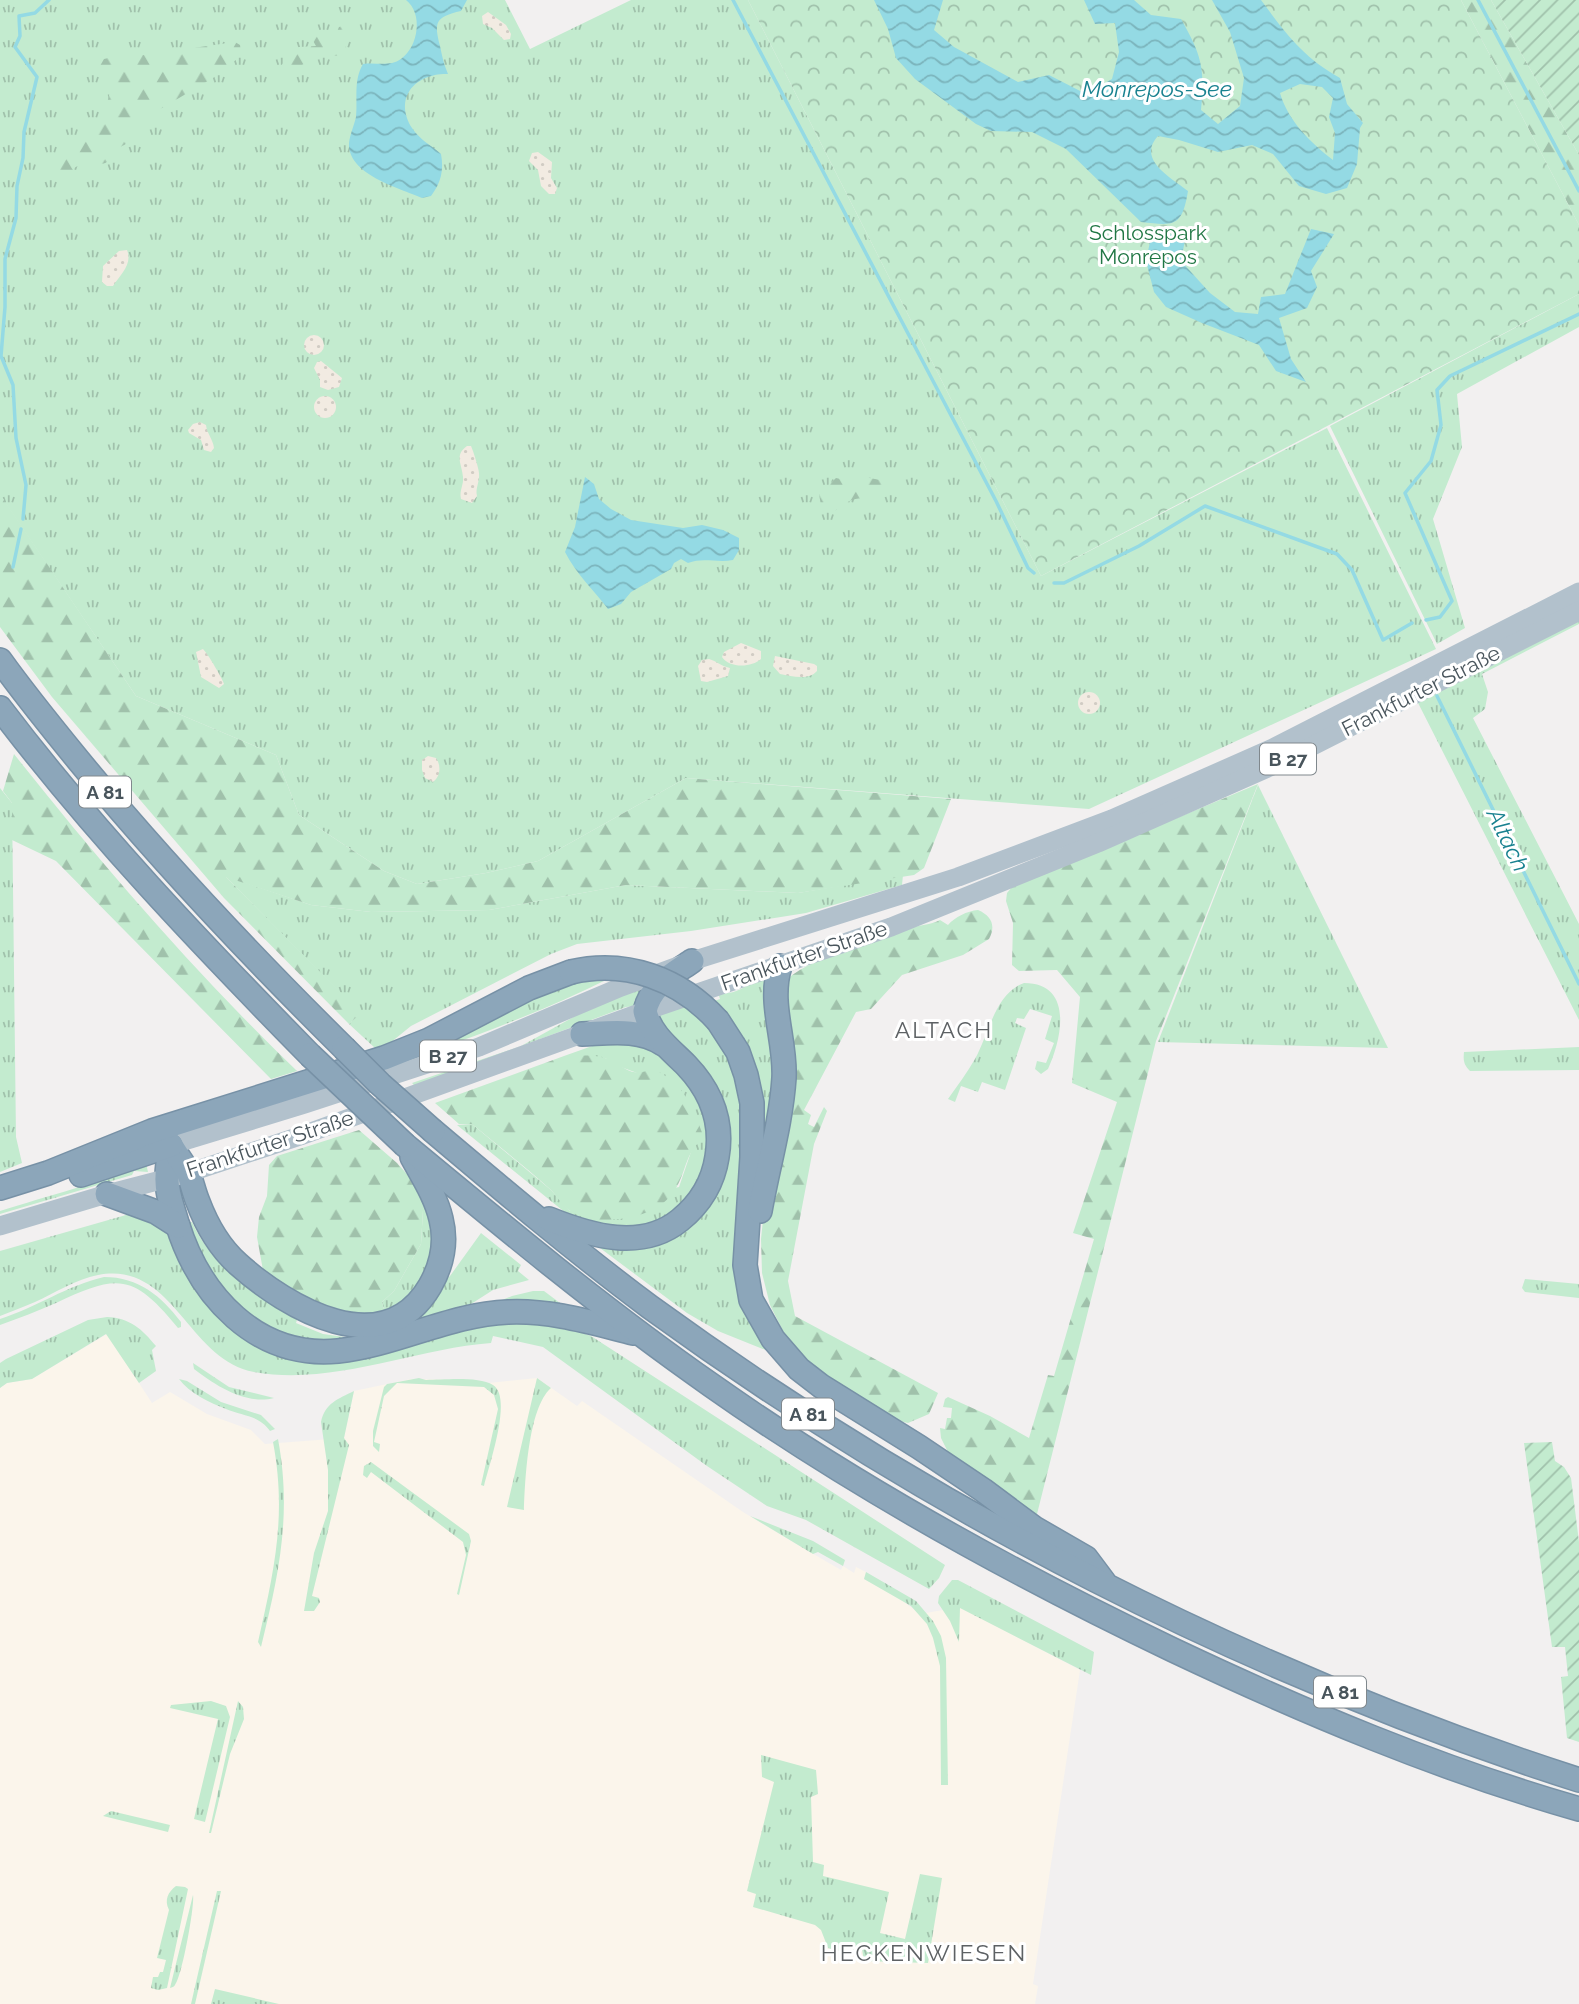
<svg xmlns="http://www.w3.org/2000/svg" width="1579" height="2004" font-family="Raleway,sans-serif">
	<defs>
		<pattern id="grass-tufts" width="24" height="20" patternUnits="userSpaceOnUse" patternTransform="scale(1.75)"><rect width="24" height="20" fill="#c3ebcf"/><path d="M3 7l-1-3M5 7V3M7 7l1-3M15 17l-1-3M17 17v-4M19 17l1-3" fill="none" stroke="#a0c1ab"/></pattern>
		<pattern id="forest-firs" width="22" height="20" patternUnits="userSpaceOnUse" patternTransform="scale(1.75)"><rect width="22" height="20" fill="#c3ebcf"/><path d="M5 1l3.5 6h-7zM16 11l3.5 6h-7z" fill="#a0c1ab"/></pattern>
		<pattern id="sand-dots" width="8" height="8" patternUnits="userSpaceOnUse" patternTransform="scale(1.75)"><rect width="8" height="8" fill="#f2ebe2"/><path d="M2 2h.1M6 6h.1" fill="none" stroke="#d1ccc4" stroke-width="1.8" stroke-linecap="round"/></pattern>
		<pattern id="park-crowns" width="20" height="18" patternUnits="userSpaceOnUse" patternTransform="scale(1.75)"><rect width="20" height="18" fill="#c3ebcf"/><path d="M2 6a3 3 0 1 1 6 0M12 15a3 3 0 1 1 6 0" fill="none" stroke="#a0c1ab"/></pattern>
		<pattern id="garden-furrows" width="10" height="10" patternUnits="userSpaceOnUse" patternTransform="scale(1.75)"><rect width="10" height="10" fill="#c3ebcf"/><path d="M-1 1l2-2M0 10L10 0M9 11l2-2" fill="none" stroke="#a0c1ab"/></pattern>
		<pattern id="water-waves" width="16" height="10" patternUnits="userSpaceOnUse" patternTransform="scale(1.75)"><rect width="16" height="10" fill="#94dae4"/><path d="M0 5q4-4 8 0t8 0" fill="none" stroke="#7bb4bc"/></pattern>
	</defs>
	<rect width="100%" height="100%" fill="#f2f0f0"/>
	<path fill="#fbf5eb" d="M107,1334l45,69 18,-11 37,22 44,16 14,14 79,-6 10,-47 57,-12 56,1 22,3 48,-5 40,28 5,-5 161,111 48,29 50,29 2,-4 11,7 2,-6 10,5 -2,7 36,20 20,15 40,-7 120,63 -47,314 5,2 -3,18h-1035v-616l7,-5 25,-4z"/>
	<g fill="url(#grass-tufts)">
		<path d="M0,0h505l25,49 101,-49h117l293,576 286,-148 109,221 -347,160 -403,-31 -148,83 -52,12 -69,11 -33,-13 -85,-56 -23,-60 -140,-59 -136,-201z"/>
		<path d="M1579,294v33l-122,67 5,53 -29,72 32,109 -28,16 -107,-218z"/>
		<path d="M1579,611v13l-97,50 6,18 -3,17 -12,9 106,206v96l-165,-325z"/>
		<path d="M1258,785l130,263 -230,-6z"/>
		<path d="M0,788l12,15 4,334 6,26 -22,9z"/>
		<path d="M903,875l-1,10 -96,28 -115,18 -114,13 -26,10 -140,72 -21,17 -15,5 -26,-24 11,-11 -135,-137 86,29 60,7 118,-2 137,-25 172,8z"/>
		<path d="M608,979c-55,27 -110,49 -167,69l-3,-3 118,-59z"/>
		<path d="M759,980l8,2 9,66 -12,113 -35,-144 -15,-16 6,-2 -2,-6c7,-1 11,1 18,-2 10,-3 10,-8 23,-11z"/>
		<path d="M1024,983c50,0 38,56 24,86l-7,5 -6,-5 2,-8 9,2 8,-20 -9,-4 7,-23 -22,-7 -6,10 -7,-1 -2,5 11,5 -21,62 -23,-8 -4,10 -17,-6 -6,16 -7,-3c9,-13 19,-26 27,-40 14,-25 20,-66 49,-76z"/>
		<path d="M640,987l-2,9 -4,5 2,1 3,-5 -3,9 -10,1 -201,75 -10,4 -3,-3 109,-37 58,-32z"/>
		<path d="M685,1005l37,38 18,44 6,226 9,20 13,18 -50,-20 -31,-18 -87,-65 1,-3 58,-5 67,-94 -68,-129 1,-2z"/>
		<path d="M612,1039l37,5 47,44 17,52 -16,53 -37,31 -55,5 -38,-15 -110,-89 15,-1 79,66 19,21 109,-24 14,-41 -53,-72 -22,-8 -13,-8 -41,-2z"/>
		<path d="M1579,1047v23l-109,1c-6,-6 -7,-10 -6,-19z"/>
		<path d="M146,1163l2,9 -14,-1 -2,4 -132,39v-3c47,-15 103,-29 146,-48z"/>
		<path d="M424,1193l15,42 -22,59 -32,19 -3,-11 12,-11 27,-47z"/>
		<path d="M126,1215l15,1 26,15 106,117 220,-28 61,3 37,13 354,229 -6,13 -10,11 -123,-69 -39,-14 -60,-40 -164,-119 -50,-11 -2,7c-79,6 -157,43 -237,29 -66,-12 -81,-112 -156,-97 -22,4 -43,18 -63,27 -11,5 -23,9 -35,14v-65z"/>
		<path d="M192,1222c21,46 63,73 105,98l-1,3 27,11 29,4 -32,4 -42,-7 -53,-37 -40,-74z"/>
		<path d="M481,1233l40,32 -3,6 11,9 -36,10 -36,23 -62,16 44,-45 11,-8z"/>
		<path d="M104,1277c35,0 57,19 77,45v5l-3,1c-45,-55 -60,-54 -122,-25 -18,8 -37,15 -56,22v-6c35,-11 68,-34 104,-42z"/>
		<path d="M1525,1279l54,5v14l-54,-6 -3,-4z"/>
		<path d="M533,1291h11l20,15 -79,1 27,-11z"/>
		<path d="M107,1317c23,1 35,12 49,29l-4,4 4,21 -17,12 -33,-49 -74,45 -25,4 -7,5v-25l6,-4 82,-39z"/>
		<path d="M193,1363l36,24 45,11c-28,7 -58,-12 -80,-29z"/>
		<path d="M419,1378l7,2c17,0 52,-4 67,5 20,12 -4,80 -9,101l-3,-1 17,-76 -4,-14 -10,-8 -87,-4 -13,13 -10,46 6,2 -1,8 -6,-6v-15l11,-44 3,-3z"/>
		<path d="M537,1378l14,10c-23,20 -26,93 -27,122l-17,-3z"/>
		<path d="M179,1379l8,2 34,21 40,13 14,14 -5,2c-11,-16 -28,-15 -44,-22 -16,-6 -37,-16 -47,-30z"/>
		<path d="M354,1391l-10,47 5,7 -37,151 7,2 1,4 -6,9h-10l10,-58 14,-42v-41l-7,-48c4,-19 17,-23 33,-31z"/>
		<path d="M278,1439c14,75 1,135 -17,208l-3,-5c16,-71 29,-126 15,-200z"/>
		<path d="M371,1462l98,72 2,7 -12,54 -2,-1 9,-39 -3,-13 -92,-70 -4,6 -4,-3 1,-9z"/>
		<path d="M750,1516l63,25 32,19 -2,6 -25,-14 -5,2z"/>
		<path d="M866,1572l50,29 17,20 8,15 5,22 2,127h-7l-1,-119 -7,-28 -6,-14 -16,-18 -47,-27z"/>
		<path d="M952,1580h6l136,72 -3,23 -131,-67 -1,34 -9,-21 -12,-18 1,-7z"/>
		<path d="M211,1701l15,5 4,11 -25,105 -11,-3 24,-100 -48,-11 1,-3z"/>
		<path d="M238,1701l5,6 1,12 -14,35 -19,79h-2z"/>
		<path d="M761,1755l55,15 2,24 -7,3 2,65 11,3 -1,11 66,16 -9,41 25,6 15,-65 22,4 -14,85 -64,-2 -2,-12 -24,2 -10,-3 -7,-18 -6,-5 -62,-18 3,-13 -9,-3 27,-109 -12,-5z"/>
		<path d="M111,1811l59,14 -2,7 -65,-16z"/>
		<path d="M176,1886l9,1 3,2 -21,99 -9,2 -7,-2 2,-11h5l2,-5h3l3,-12 -9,-2 12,-48c-5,-10 -1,-18 7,-24z"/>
		<path d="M217,1891h4l-26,113h-4z"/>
		<path d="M193,1895c2,10 -11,82 -18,90 -1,2 -3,2 -5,3z"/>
		<path d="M215,1989l64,15h-68z"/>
	</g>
	<g fill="url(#forest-firs)">
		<path d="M1461,0h30l88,155v70z"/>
		<path d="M346,25l6,6 -10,25 -23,-1 -6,5 -29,13 -4,-5 10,-16 9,-5 17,-1 -4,-7 3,-6 5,-3 16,4 3,-7z"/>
		<path d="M235,42l5,3 1,7 -4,7 -24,19 -68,40 -12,22 -18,10c-8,25 -25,7 -41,18 -4,3 -8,10 -12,13l-9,-4 -9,-10 5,-9 49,-27c5,-7 4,-9 6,-16 4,-20 14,-33 -4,-49l4,-7 22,-5 18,1z"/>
		<path d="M859,476l37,7 -14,10 -3,8c-23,-6 -29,-2 -47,12l-10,-2 -3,-17 17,-16 14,3z"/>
		<path d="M0,494l136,202 140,59 23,60 85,56 33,13 69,-11 52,-12 148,-83 265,21 -27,69 -10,7 -116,18 -172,-8 -137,25 -118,2 -60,-7 -85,-28 135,136 -12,11 -125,-126 -172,-201 -52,-70z"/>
		<path d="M14,754c87,110 183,221 283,317l-26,8 -215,-218 -44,-21v-37l-9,-12z"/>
		<path d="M1258,784l-102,257 -120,477 -88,-66 -7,-14 -1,-10 5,1 2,-11h4l1,-10 -9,-1 2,-8 3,-2 42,19 39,22 19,-63 6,1 40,-137 -21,-6 44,-131 -45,-19 8,-86 -23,-27 -38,1 -7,-6 1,-42 -7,-22 1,-8 5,-6z"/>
		<path d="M978,910c14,6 18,16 11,29l-26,16 -61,20 -31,34 -15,3 -52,98 7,5 -3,9 6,3 10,-20 3,4 -13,33 -26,137 7,35 143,77 -9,21 -21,9 -9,-2 -76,-46 -14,-12 -22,-24 -17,-34 -8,-32 -1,-34 27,-260c17,-18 94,-44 121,-51 11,-3 21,-3 31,-8l8,5c7,-8 19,-14 30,-15z"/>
		<path d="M564,1056c12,0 29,-2 41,2 20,6 22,21 48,11 31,14 40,38 51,69 -24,17 -15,45 -42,66 -21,16 -71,23 -93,6 -7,-5 -12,-14 -18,-20 -25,-23 -53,-44 -79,-66h-13l-24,-21z"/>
		<path d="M359,1130l38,33 27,30 -3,51 -27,47 -12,11 3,11c-45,12 -83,-17 -121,-37l-7,-39 2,-20 8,-21 2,-31 8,-9z"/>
	</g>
	<g fill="url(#sand-dots)">
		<path d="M488,12l18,13 5,9 -1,5 -6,1 -12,-12 -9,-4 -1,-8z"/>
		<path d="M538,152l14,10 -1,16 6,10 -2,6h-6l-8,-8 -3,-16 -9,-9 3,-8z"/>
		<path d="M127,250c6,14 -7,25 -14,36h-6l-5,-4 1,-16 16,-15z"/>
		<circle cx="314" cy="345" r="10"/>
		<path d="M321,361l21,17 -3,9 -11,3 -8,-3v-7l-6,-12 3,-6z"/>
		<circle cx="325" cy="407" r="11"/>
		<path d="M200,422l6,3c1,9 7,14 8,23l-3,4 -7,-2 -3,-10 -12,-7 -1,-3 5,-6z"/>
		<path d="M467,446h4c2,4 8,23 8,27 1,9 -4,15 -2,23l-5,7 -11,-4c-2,-9 3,-14 2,-22 -1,-13 -9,-22 4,-31z"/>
		<path d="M741,643l20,8v8c-10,9 -32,9 -39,-2l2,-5z"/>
		<path d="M203,649c5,5 19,29 21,35l-5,4 -18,-11 -5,-25z"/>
		<path d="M775,656l39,8 3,2v5c-9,10 -25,5 -37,3l-7,-8z"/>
		<path d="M709,659c8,2 11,7 21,9l-2,8 -21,6 -6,-1 -3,-15 4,-6z"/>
		<circle cx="1089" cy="703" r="11"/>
		<path d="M428,756l8,2c5,7 5,18 -3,24l-8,-4 -3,-8v-10z"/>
	</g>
	<path fill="url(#park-crowns)" d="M748,0h713l118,225v69l-538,282z"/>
	<g fill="url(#garden-furrows)">
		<path d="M1491,0h88v155z"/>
		<path d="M1552,1442l3,19 9,6 7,11 8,64v200l-12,-4 -6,-61 7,-1 -3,-29h-13l-28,-204z"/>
	</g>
	<g fill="url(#water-waves)" fill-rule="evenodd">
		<path d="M406,0h61l-6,11c-26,6 -27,11 -21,35 2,10 4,19 8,28 -32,-1 -55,23 -36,54 8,12 19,17 29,26 3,16 0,29 -10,42l-9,2c-23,-10 -75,-24 -73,-55 1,-9 5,-17 7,-26 2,-18 -3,-36 7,-53 12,-2 27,3 38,-5 18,-13 22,-46 5,-59z"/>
		<path d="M874,0h69l-9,30 20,17 64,35 31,-7 37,19 26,-15 7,-27 -4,-29 -20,1 -11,-24h50l17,15 30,4c21,37 24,49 20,91l17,14 22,-18 4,-28 -14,-46 -18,-32h49c25,34 42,57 79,78l7,26 16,19 -3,5 -3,36 -10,24 -21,6 -27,-8 -26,-32 -21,-9 -34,7 -39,-12 -21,-4c-22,24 14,42 30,55 -6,36 -13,35 -47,31l-75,-73 -34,-17 -41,-1 -15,-7 -61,-45 -19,-21 -8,-29zM1300,84l22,3 11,11 -4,19 6,16 -2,27c-22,-17 -45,-39 -53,-67z"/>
		<path d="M1311,229l23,5 -23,37 6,16 -10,21 -28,10 12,41 15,23 -30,-11 -17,-26 -57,-22 -36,-16 -12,-15 -8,-31 5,-24 26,-3 8,6 -4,21 29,32 25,19 23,2 3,-17 24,-3z"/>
		<path d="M585,477l9,7 5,15 12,10 20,11 52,8 19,-3 21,5 16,8v12l-6,10c-16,3 -30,-3 -45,3l-7,-4 -7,4 -3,6 -40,23 -10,12 -13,5c-14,-19 -32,-35 -43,-57l10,-25z"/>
	</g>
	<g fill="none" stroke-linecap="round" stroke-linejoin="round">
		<g stroke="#94dae4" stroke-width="3.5">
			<path d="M733,0l263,501 32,67 6,5"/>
			<path d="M1478,0l101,191"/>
			<path d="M23,519l3,-34 -10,-47 -3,-53 -12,-29 4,-49v-48l11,-41 1,-32 6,-28 1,-26 13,-55 -22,-30 5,-11 -1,-20 16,-3 14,-13"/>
			<path d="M13,567l8,-38"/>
			<path d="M1054,583h10l75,-37 66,-40 132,48 15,16 31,70 29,-17"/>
			<path d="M1426,620l14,-3 12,-16 -47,-108 26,-32 10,-36 -4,-35 13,-14 129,-62"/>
			<path d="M1437,696l142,288"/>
		</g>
		<g stroke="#7791a6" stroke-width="26">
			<g id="highway">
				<path d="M0,660c25,35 52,68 79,101 83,101 172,195 265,287"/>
				<path d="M0,708c94,124 201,236 310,347"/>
				<path d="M718,1021l20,31 8,23 6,28v54l-7,108 6,35 22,39 26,30 22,17 98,61 64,43 51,38 52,30 18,24"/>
				<path d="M582,1034c28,-1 56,-6 81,10"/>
				<path d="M433,1131c71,60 142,120 217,176 282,205 597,366 929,473"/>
				<path d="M171,1145c-2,10 -4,21 -4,32 -1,15 6,31 10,46 22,72 79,136 161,128 58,-6 112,-37 170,-39 43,-2 85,11 126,21"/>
				<path d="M171,1145c5,9 12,18 17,27 4,10 6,21 10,30 9,24 21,45 40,62 49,44 146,101 192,22 12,-21 17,-43 11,-67 -5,-22 -18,-42 -29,-62"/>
				<path d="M405,1145c100,83 200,166 306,240 146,103 301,188 462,265 131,62 266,119 406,159"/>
				<path d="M81,1175l90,-30"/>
				<path d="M0,1188l48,-15 104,-42 232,-73 45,-18 100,-52 42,-16"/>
				<path d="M107,1194l49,18 22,14"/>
				<path d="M760,1211c8,-45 21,-88 24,-133 2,-38 -16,-75 -4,-112"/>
				<path d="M549,1219c42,17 93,32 131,1 21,-17 33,-37 37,-63 6,-35 -6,-66 -31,-92 -16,-16 -36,-31 -41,-54 6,-26 27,-36 47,-50"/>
			</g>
		</g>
		<g stroke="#b2c1cc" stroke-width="19">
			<path d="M171,1145l134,-41 174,-57 142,-60 71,-26 266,-84 154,-58 161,-71 306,-156"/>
			<path d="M0,1226l107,-32 81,-21 112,-37 345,-125 246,-84 207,-84 181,-80 300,-152"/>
		</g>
		<use href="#highway" stroke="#8ca6ba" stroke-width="23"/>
		<g stroke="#7791a6" stroke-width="26" stroke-linecap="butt">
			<g id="highway-bridge">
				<path d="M571,972c56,-13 109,7 147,49"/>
				<path d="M344,1048l36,36 53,47"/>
				<path d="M310,1055l95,90"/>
			</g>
		</g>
		<use href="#highway-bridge" stroke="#8ca6ba" stroke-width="23"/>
	</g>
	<g text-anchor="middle" stroke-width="6" stroke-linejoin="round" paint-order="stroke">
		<g fill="#fff" stroke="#80888d" stroke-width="2">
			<rect x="1260" y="743.5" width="56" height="31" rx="5"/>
			<rect x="79" y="776.5" width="52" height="31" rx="5"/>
			<rect x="420" y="1040.5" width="56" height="31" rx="5"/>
			<rect x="782" y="1398.5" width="52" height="31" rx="5"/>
			<rect x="1314" y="1676.5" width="52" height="31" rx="5"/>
		</g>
		<g font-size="19" font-weight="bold" fill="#49555c">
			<text x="1288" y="766">B 27</text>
			<text x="105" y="799">A 81</text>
			<text x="448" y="1063">B 27</text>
			<text x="808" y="1421">A 81</text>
			<text x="1340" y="1699">A 81</text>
		</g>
		<g font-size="21" fill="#207744" stroke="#fff">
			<text x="1148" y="240">Schlosspark<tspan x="1148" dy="24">Monrepos</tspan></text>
		</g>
		<g font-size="21" fill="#49555c" stroke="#fff">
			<text transform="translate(1421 691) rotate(-27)" y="7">Frankfurter Straße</text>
			<text transform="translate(804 956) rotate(-19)" y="7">Frankfurter Straße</text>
			<text transform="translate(270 1144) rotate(-18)" y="7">Frankfurter Straße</text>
		</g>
		<g font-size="23" font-style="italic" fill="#198290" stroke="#fff">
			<text x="1157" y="97">Monrepos-See</text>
			<text transform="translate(1508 840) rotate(64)" y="8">Altach</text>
		</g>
		<g font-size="23" letter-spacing="2" fill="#5d6164" stroke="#fff">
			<text x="944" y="1038">ALTACH</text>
			<text x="924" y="1961">HECKENWIESEN</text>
		</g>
	</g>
</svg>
